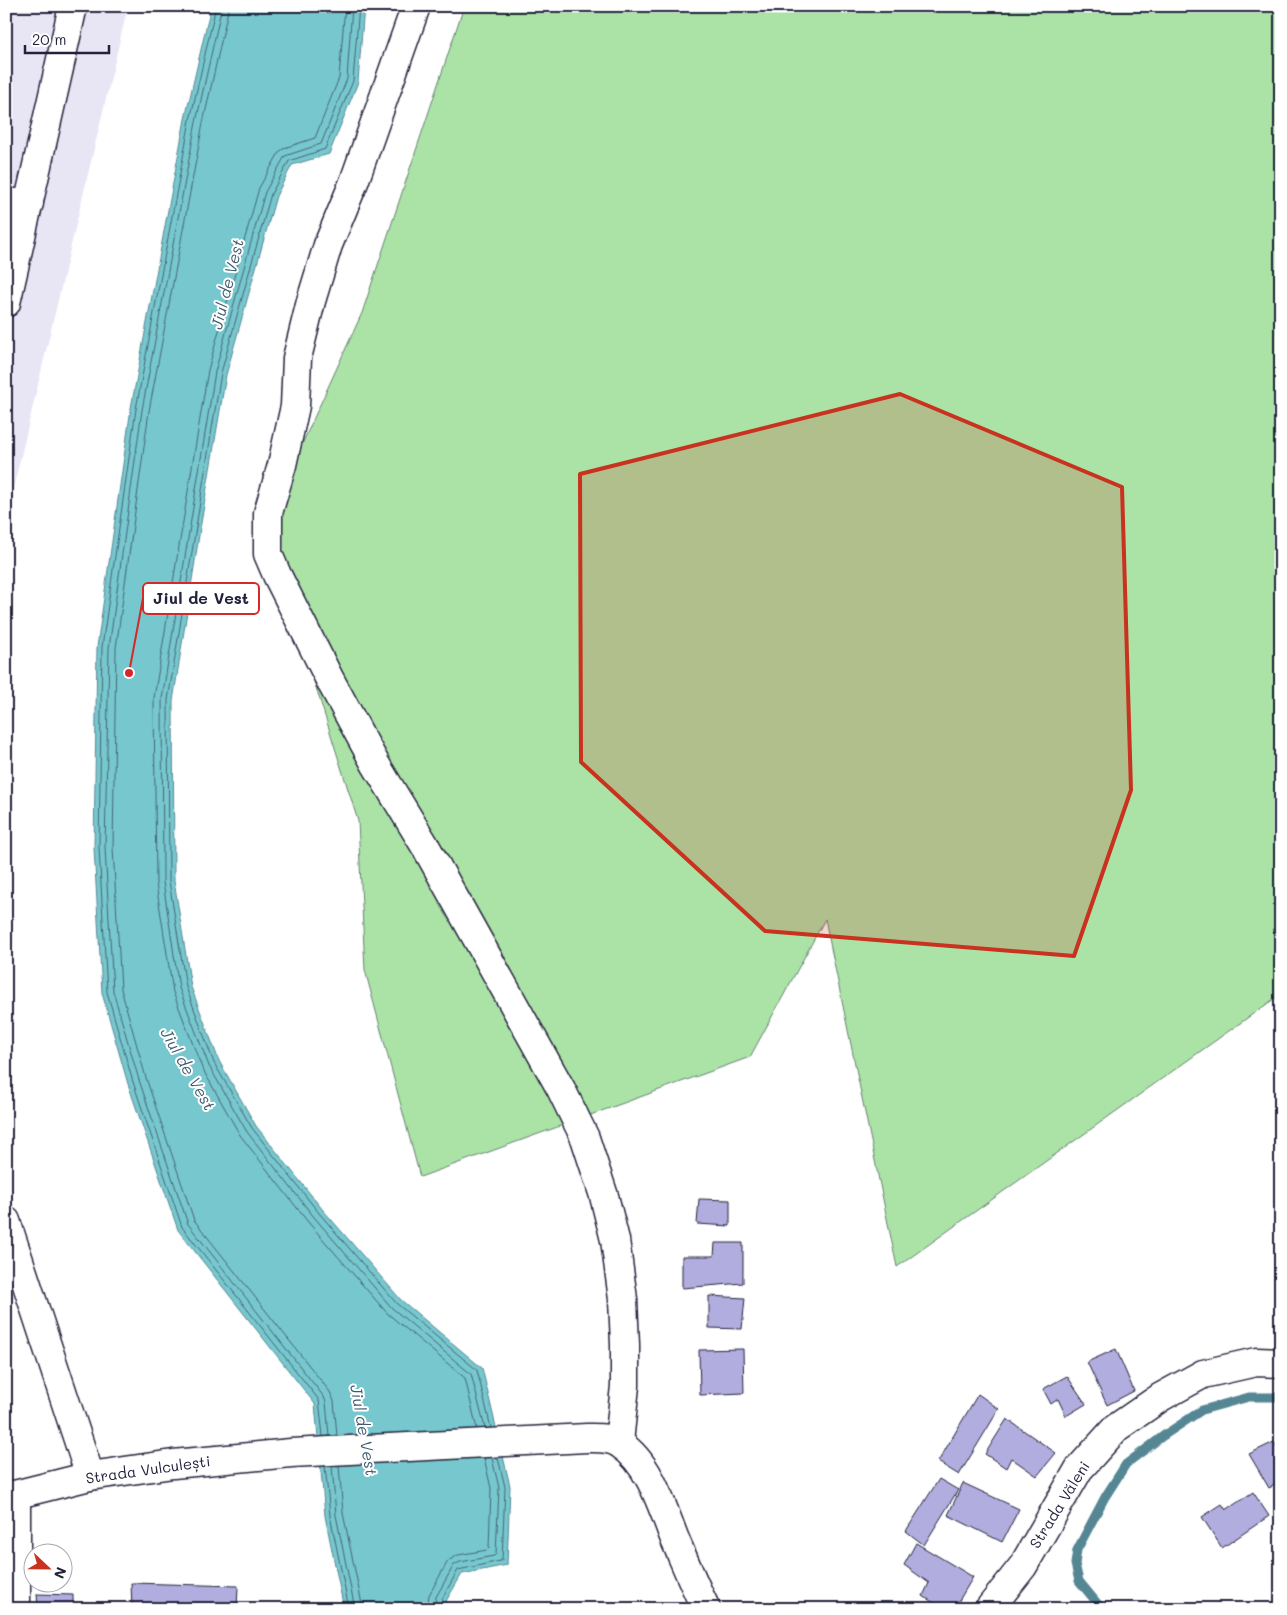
<svg xmlns="http://www.w3.org/2000/svg" width="1287" height="1615" font-family="Mali,sans-serif">
	<rect width="100%" height="100%" fill="#fff"/>
	<filter id="ink" filterUnits="userSpaceOnUse"><feTurbulence type="fractalNoise" baseFrequency=".02" numOctaves="2"/><feDisplacementMap in="SourceGraphic" scale="10" xChannelSelector="R" yChannelSelector="G"/><feConvolveMatrix kernelMatrix="1 2 1 2 8 2 1 2 1" color-interpolation-filters="sRGB"/></filter>
	<g filter="url(#ink)">
		<path fill="#e8e6f5" d="M6,6h122l-122,513z"/>
		<path fill="#abe3a7" stroke="#668271" d="M464,6h817v988l-384,273 -72,-348 -75,138 -330,120 -55,-207 -7,-149 -93,-296 97,-212z"/>
		<path fill="#77c8ce" stroke="#558693" d="M211,6h153l-6,76 -29,72 -37,11 -16,31 -50,179 -26,154 -27,172 1,180 17,106 28,74 37,65 67,84 78,90 81,68 28,118 -3,79 -45,9 -16,27 5,8h-107l-19,-93 -10,-112 -137,-174 -50,-146 -26,-91 -8,-145 3,-201 34,-239 54,-289z"/>
		<g fill="none" stroke-linecap="round" stroke-linejoin="round">
			<g stroke="#446476" stroke-width="1">
				<path d="M216,6l-26,114 -54,289 -34,238 -3,201 8,144 26,90 49,145 137,173 4,36"/>
				<path d="M222,6l-26,116 -54,288 -33,238 -4,200 8,143 26,89 49,144 136,173 2,5 3,34"/>
				<path d="M229,6l-26,117 -54,288 -33,237 -3,200 8,141 25,89 48,142 136,172 4,9 3,35"/>
				<path d="M345,6l-6,72 -24,60 -28,9 -7,4 -21,37 -51,182 -54,328 2,186 17,108 29,76 38,67 68,87 79,91 78,65 12,51"/>
				<path d="M352,6l-5,73 -26,65 -36,12 -20,36 -50,180 -53,327 1,183 16,106 30,78 38,66 67,85 78,91 79,66 14,54"/>
				<path d="M359,6l-6,75 -28,68 -36,12 -18,33 -50,179 -53,327 1,181 17,106 28,76 38,65 67,85 78,91 80,66 14,58"/>
				<path d="M325,1466l5,49 19,94"/>
				<path d="M332,1466l4,49 19,94"/>
				<path d="M339,1466l4,47 20,96"/>
				<path d="M429,1609l-1,-7 1,-7 19,-34 10,-6 29,-5 2,-2 2,-60 -7,-30"/>
				<path d="M438,1609l-3,-6 1,-6 18,-32 6,-3 34,-6 2,-2 3,-66 -7,-30"/>
				<path d="M445,1609l-3,-5v-5l16,-29 42,-9 2,-1 3,-73 -7,-29"/>
			</g>
			<path stroke="#558693" stroke-width="9" d="M1102,1609l-23,-28 -4,-17 2,-14 28,-53 21,-33 37,-28 39,-26 47,-13h32"/>
		</g>
		<g fill="#b1adde" stroke="#22223b">
			<path d="M699,1199l31,1v26l-33,-2z"/>
			<path d="M715,1243h28v40l-61,5v-32h32z"/>
			<path d="M709,1296l36,2 -3,31 -33,-1z"/>
			<path d="M743,1349l1,44 -44,2 -1,-45z"/>
			<path d="M1116,1349l18,42 -27,14 -20,-43z"/>
			<path d="M1067,1376l19,28 -20,12 -8,-17 -7,5 -8,-15z"/>
			<path d="M978,1394l21,15 -40,66 -21,-13z"/>
			<path d="M1007,1419l49,34 -19,23 -26,-18 -5,10 -21,-14z"/>
			<path d="M1274,1442l7,12v28l-12,6 -20,-34z"/>
			<path d="M939,1479l19,11 -34,55 -18,-14z"/>
			<path d="M963,1483l56,26 -17,33 -54,-27z"/>
			<path d="M1253,1492l16,24 -47,32 -20,-31 20,-13 4,6z"/>
			<path d="M916,1543l57,34 -19,32h-11l-20,-13 6,-13 -25,-18z"/>
			<path d="M131,1583l107,3 -1,23h-105z"/>
			<path d="M37,1594l36,1v14h-35z"/>
		</g>
		<g fill="none" stroke-linecap="round" stroke-linejoin="round">
			<g stroke="#22223b" stroke-width="31">
				<g id="minor">
					<path d="M416,6l-62,176 -26,63 -17,56 -14,57 -2,48 -13,59 -14,48v41l9,21 53,105 46,85 51,84 134,240 24,49 19,58 11,44 8,59 2,46v41l-6,56"/>
					<path d="M6,203h23"/>
					<path d="M6,303l67,-297"/>
					<path d="M6,1221l84,255"/>
					<path d="M16,1609v-114"/>
				</g>
			</g>
			<g stroke="#22223b" stroke-width="31">
				<g id="tertiary">
					<path d="M6,1497l84,-21 83,-12 118,-11 296,-15c10,0 24,-1 33,6 31,20 43,66 56,98 10,23 19,45 30,67"/>
					<path d="M989,1609l34,-43 56,-97 37,-41 45,-31 42,-23 53,-12 25,1"/>
				</g>
			</g>
			<use href="#minor" stroke="#fff" stroke-width="28"/>
			<use href="#tertiary" stroke="#fff" stroke-width="28"/>
		</g>
	</g>
	<path fill="#c8321e" fill-opacity="0.2" stroke="#c8321e" stroke-width="4" stroke-linejoin="round" d="M900,394l222,93 9,303 -57,166 -309,-25 -184,-169 -1,-288z"/>
	<g text-anchor="middle" stroke-width="4" stroke-linejoin="round" paint-order="stroke">
		<g font-size="15" fill="#22223b" stroke="#fff">
			<text transform="translate(148 1470) rotate(-8)" y="5">Strada Vulculești</text>
			<text transform="translate(1060 1505) rotate(-58)" y="5">Strada Văleni</text>
		</g>
		<g font-size="16" font-style="italic" fill="#405c6e" stroke="#fff">
			<text transform="translate(227 284) rotate(-76)" y="6">Jiul de Vest</text>
			<text transform="translate(188 1069) rotate(60)" y="6">Jiul de Vest</text>
			<text transform="translate(364 1430) rotate(80)" y="6">Jiul de Vest</text>
		</g>
	</g>
	<path fill="none" stroke="#d62828" stroke-width="2" d="M129 673L143 598"/>
	<circle fill="#d62828" stroke="#fff" stroke-width="2" cx="129" cy="673" r="5"/>
	<rect fill="#fff" stroke="#d62828" stroke-width="2" x="143" y="583" width="116" height="31" rx="5"/>
	<g font-size="16" text-anchor="middle" font-weight="bold" fill="#22223b">
		<text x="201" y="604">Jiul de Vest</text>
	</g>
	<rect width="1287" height="1615" fill="none" stroke="#fff" stroke-width="25"/>
	<rect x="12" y="12" width="1262" height="1590" fill="none" stroke="#22223b" stroke-width="2" filter="url(#ink)"/>
	<g transform="translate(48 1568) rotate(112)"><circle r="24" fill="#ffffff" stroke="#a7a7b1"/>
	<path d="M0-4L9 19L0 12L-9 19Z" fill="#c8321e"/>
	<text y="-8" font-size="14" font-weight="bold" text-anchor="middle" fill="#22223b">N</text>
	</g>
	<path d="M25 45v8h84v-8" fill="none" stroke="#22223b" stroke-width="2.5"/>
	<text x="32" y="45" font-size="15" fill="#22223b" stroke="#ffffff" stroke-width="4" paint-order="stroke">20 m</text>
</svg>
